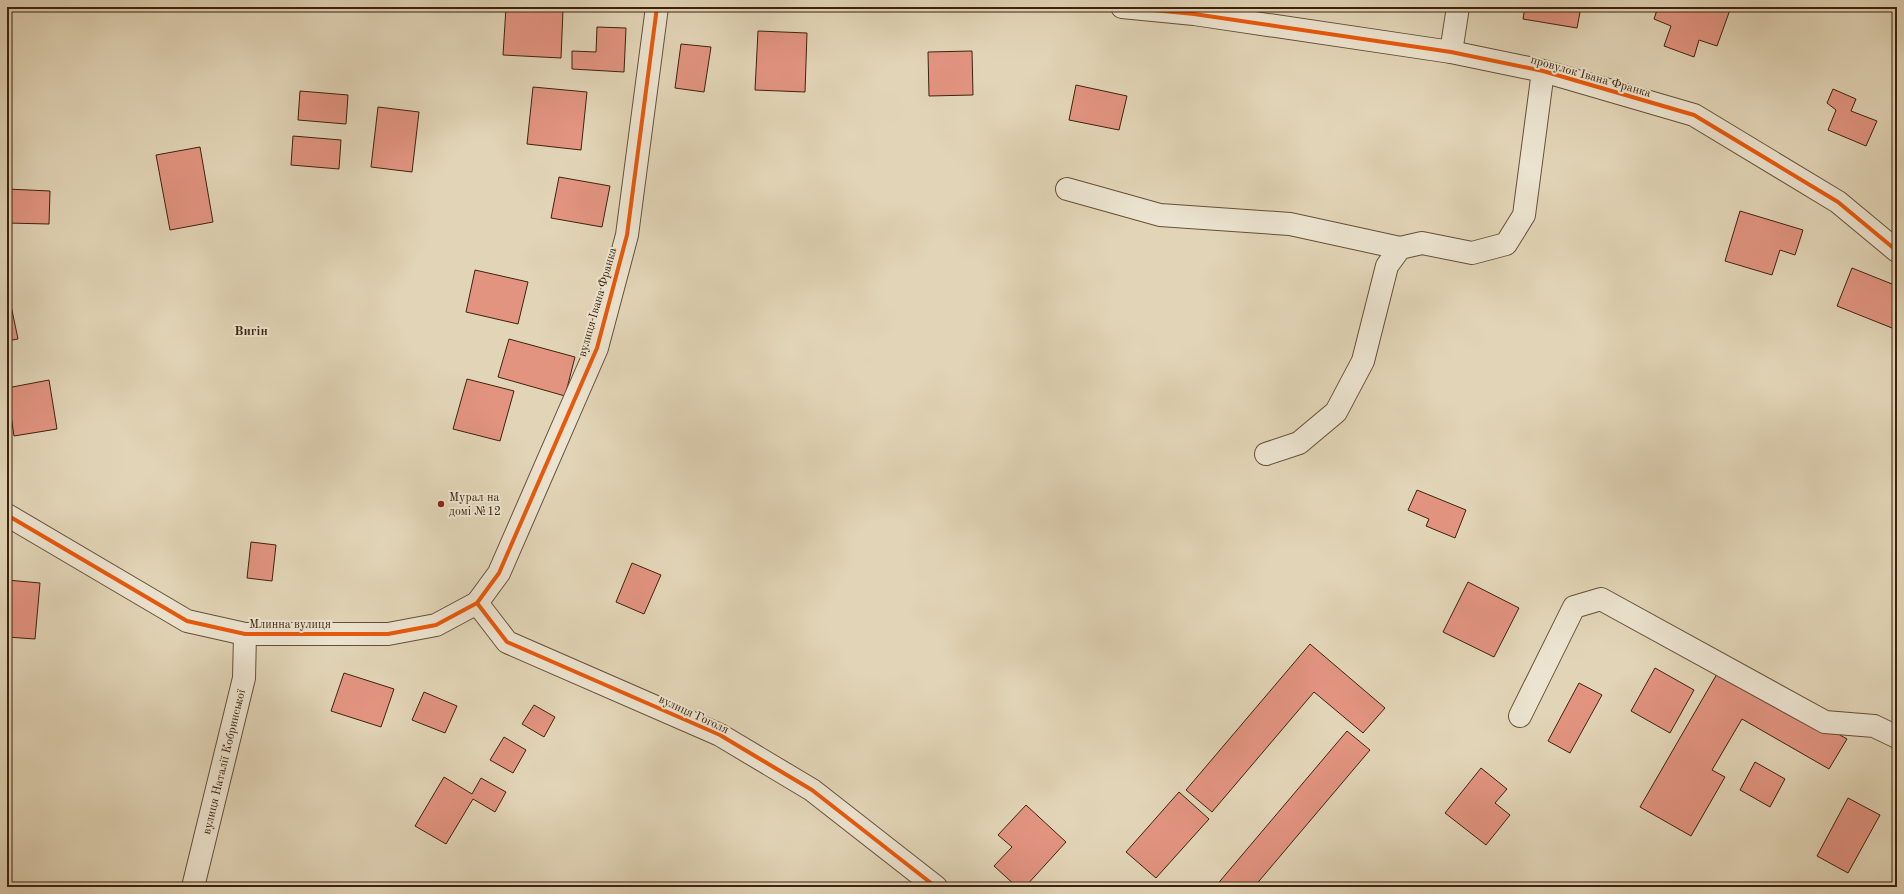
<svg xmlns="http://www.w3.org/2000/svg" width="1904" height="894" font-family="'Old Standard TT',serif">
	<rect width="100%" height="100%" fill="#e2d5b7"/>
	<filter id="stains"><feTurbulence type="fractalNoise" baseFrequency=".005" numOctaves="4"/><feColorMatrix values="0 0 0 0 .2 0 0 0 0 .09 0 0 0 0 .02 0 0 0 .5 -.17"/></filter>
	<radialGradient id="worn" r=".72"><stop offset=".6" stop-color="#630" stop-opacity="0"/><stop offset="1" stop-color="#630" stop-opacity=".3"/></radialGradient>
	<g fill="#e29481" stroke="#3e220c">
		<path d="M56,7h22l-22,4z"/>
		<path d="M506,7l57,3 -2,48 -58,-3z"/>
		<path d="M1525,7h56l-4,21 -54,-9z"/>
		<path d="M1658,7h73l-14,39 -18,-6 -5,17 -30,-11 7,-20 -17,-7z"/>
		<path d="M597,27l29,1 -2,44 -52,-3v-18l24,1z"/>
		<path d="M758,31l49,2 -2,59 -50,-2z"/>
		<path d="M681,44l30,3 -7,45 -29,-4z"/>
		<path d="M972,51l1,44 -44,1 -1,-44z"/>
		<path d="M1076,85l51,11 -8,34 -50,-10z"/>
		<path d="M533,87l54,5 -6,58 -54,-6z"/>
		<path d="M1833,89l23,10 -5,12 26,10 -11,25 -38,-16 8,-20 -9,-7z"/>
		<path d="M300,91l48,4 -2,29 -48,-4z"/>
		<path d="M378,107l41,5 -7,60 -41,-5z"/>
		<path d="M293,136l48,4 -2,29 -48,-4z"/>
		<path d="M200,147l13,75 -43,8 -14,-75z"/>
		<path d="M559,177l51,9 -8,41 -51,-9z"/>
		<path d="M7,189l43,2 -1,33 -42,-1z"/>
		<path d="M1740,211l63,19 -8,25 -15,-5 -8,25 -47,-14z"/>
		<path d="M1852,268l45,18v44l-60,-24z"/>
		<path d="M475,270l53,12 -10,42 -52,-12z"/>
		<path d="M7,296h2l9,43 -11,2z"/>
		<path d="M509,339l66,18 -10,39 -67,-19z"/>
		<path d="M467,379l47,12 -14,50 -47,-12z"/>
		<path d="M49,380l8,49 -43,7 -7,-48z"/>
		<path d="M1417,490l49,20 -11,28 -29,-12 3,-7 -21,-9z"/>
		<path d="M251,542l25,3 -4,36 -25,-3z"/>
		<path d="M632,563l29,12 -17,39 -28,-12z"/>
		<path d="M7,580l33,3 -5,56 -28,-2z"/>
		<path d="M1468,582l51,26 -25,49 -51,-25z"/>
		<path d="M1310,644l75,64 -22,25 -49,-41 -102,120 -26,-22z"/>
		<path d="M1721,667l126,72 -18,30 -87,-50 -30,51 13,7 -34,59 -51,-29z"/>
		<path d="M1655,668l39,22 -24,43 -39,-22z"/>
		<path d="M344,673l50,16 -13,38 -50,-16z"/>
		<path d="M1579,683l23,12 -32,58 -22,-12z"/>
		<path d="M424,692l33,14 -12,27 -33,-13z"/>
		<path d="M534,705l21,12 -11,20 -22,-13z"/>
		<path d="M1347,731l23,19 -116,137h-39z"/>
		<path d="M504,737l22,13 -13,23 -23,-13z"/>
		<path d="M1755,762l30,17 -15,28 -30,-17z"/>
		<path d="M1481,768l26,21 -12,14 15,12 -24,30 -41,-32z"/>
		<path d="M444,777l28,17 9,-16 25,14 -11,20 -22,-13 -27,45 -31,-18z"/>
		<path d="M1179,792l30,27 -53,59 -30,-26z"/>
		<path d="M1848,798l32,17 -32,58 -31,-17z"/>
		<path d="M1026,805l40,37 -41,45h-8l-23,-21 18,-19 -14,-12z"/>
	</g>
	<g fill="none" stroke-linecap="round" stroke-linejoin="round">
		<g stroke="#674f37" stroke-width="24">
			<g id="minor">
				<path d="M1122,7l72,7 257,38 92,19 151,44 144,87 59,49"/>
				<path d="M1451,52l7,-45"/>
				<path d="M1067,189l93,26 130,9 110,24"/>
				<path d="M1266,454l33,-11 37,-31 27,-51 24,-95 13,-18 22,-5 50,10 34,-9 18,-29 19,-144"/>
				<path d="M7,515l180,106 58,13h143l48,-9 41,-22 22,-30 98,-225 30,-113 30,-228"/>
				<path d="M477,603l30,39 213,93 92,55 124,97"/>
				<path d="M1520,716l54,-109 27,-8 224,123 49,4 23,11"/>
				<path id="s1" d="M193,887l51,-209 1,-44"/>
			</g>
		</g>
		<use href="#minor" stroke="#ece4d0" stroke-width="22"/>
		<g stroke="#ece4d0" stroke-width="6">
			<g id="cycleway">
				<path d="M1122,7l72,7 257,38 92,19 151,44 144,87 59,49"/>
				<path d="M7,515l180,106 58,13h143l48,-9 41,-22 22,-30 98,-225 30,-113 30,-228"/>
				<path d="M477,603l30,39 213,93 92,55 124,97"/>
			</g>
		</g>
		<use href="#cycleway" stroke="#e8590c" stroke-width="4"/>
	</g>
	<circle fill="#8f2418" stroke="#ece4d0" stroke-width="1.5" cx="441" cy="504" r="4"/>
	<g text-anchor="middle" stroke-width="4" stroke-linejoin="round" paint-order="stroke">
		<g font-size="12" fill="#3e220c" stroke="#ece4d0">
			<text transform="translate(1591 76) rotate(16)" y="4">провулок Івана Франка</text>
			<text transform="translate(597 302) rotate(-74)" y="4">вулиця Івана Франка</text>
			<text x="290" y="628">Млинна вулиця</text>
			<text transform="translate(694 714) rotate(25)" y="4">вулиця Гоголя</text>
			<text dy="4" stroke="none"><textPath href="#s1" startOffset="129">вулиця Наталії Кобринської</textPath></text>
		</g>
		<g font-size="12" fill="#3e220c" stroke="#ece4d0" text-anchor="start">
			<text x="449" y="501">Мурал на<tspan x="449" dy="14">домі №12</tspan></text>
		</g>
		<g font-size="13" font-weight="bold" fill="#3e220c" stroke="#ece4d0">
			<text x="251" y="335">Вигін</text>
		</g>
	</g>
	<rect width="1904" height="894" fill="none" stroke="#e2d5b7" stroke-width="24"/>
	<rect x="8" y="8" width="1888" height="878" fill="none" stroke="#3e220c" stroke-width="2"/>
	<rect x="12" y="12" width="1880" height="870" fill="none" stroke="#3e220c"/>
	<rect width="100%" height="100%" filter="url(#stains)"/>
	<rect width="100%" height="100%" fill="url(#worn)"/>
</svg>
